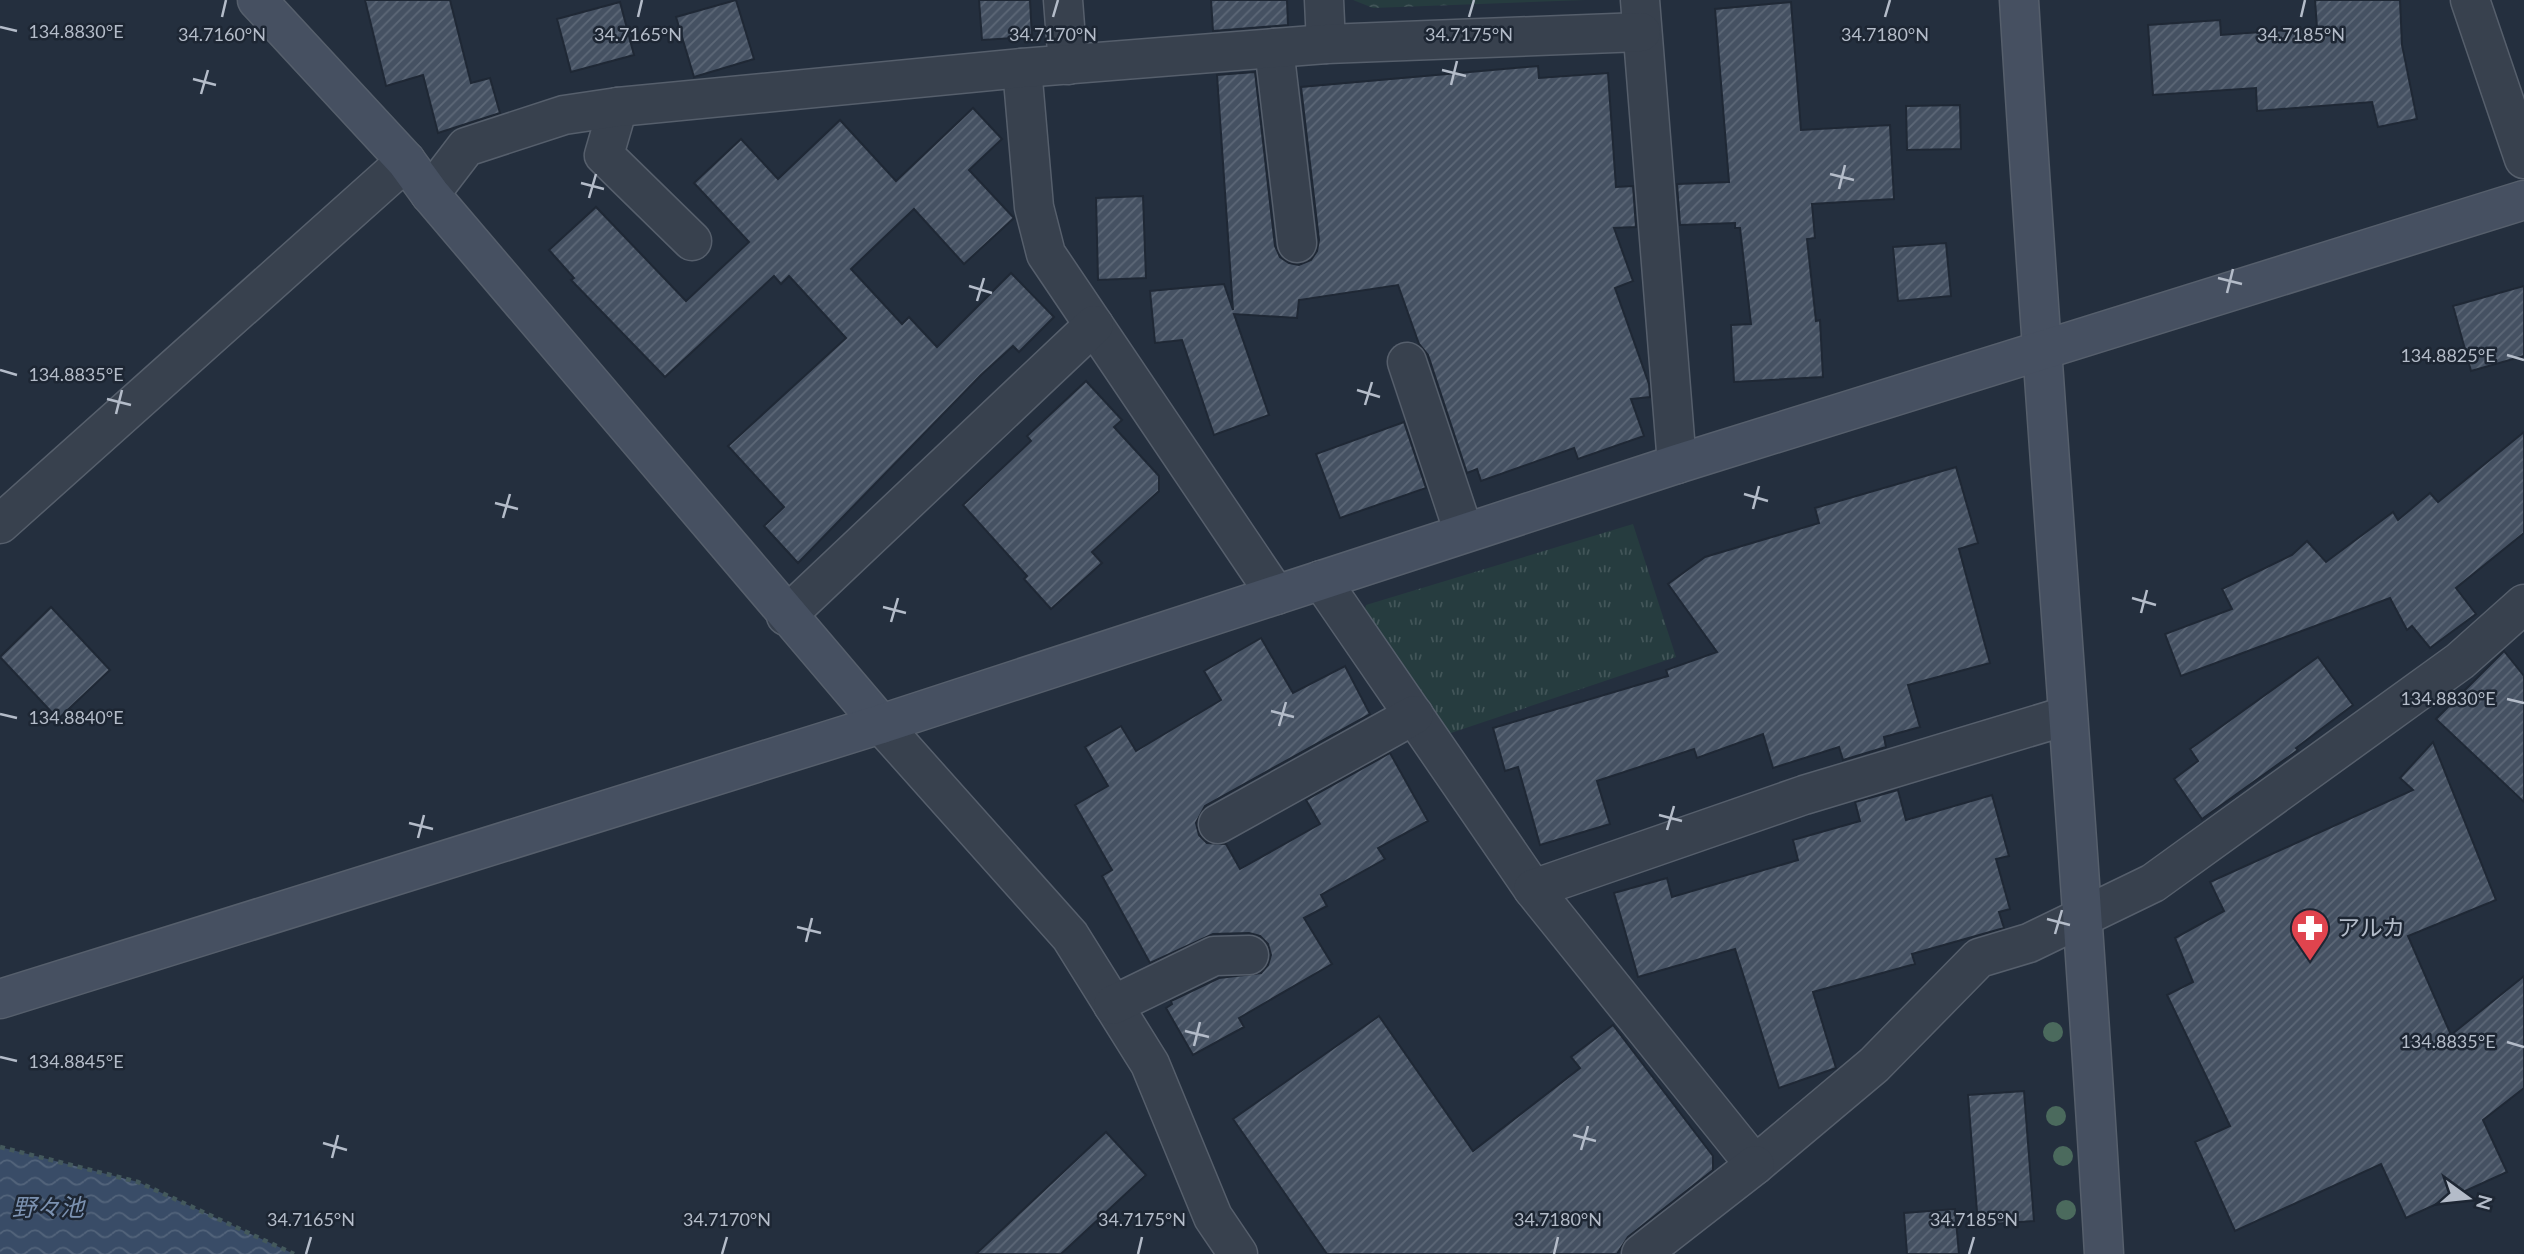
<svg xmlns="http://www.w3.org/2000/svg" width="2524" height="1254" font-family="Lato,'Noto Sans JP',sans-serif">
	<defs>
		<pattern id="grass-tufts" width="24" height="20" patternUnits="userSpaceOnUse" patternTransform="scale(1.75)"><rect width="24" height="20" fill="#263c3f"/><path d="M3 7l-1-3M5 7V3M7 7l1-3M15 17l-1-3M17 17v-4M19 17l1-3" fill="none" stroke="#435659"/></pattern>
		<pattern id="park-crowns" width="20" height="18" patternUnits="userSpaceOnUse" patternTransform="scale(1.75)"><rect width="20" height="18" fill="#263c3f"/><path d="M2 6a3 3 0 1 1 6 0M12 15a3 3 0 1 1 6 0" fill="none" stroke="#435659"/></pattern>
		<pattern id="water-waves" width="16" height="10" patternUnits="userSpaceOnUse" patternTransform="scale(1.75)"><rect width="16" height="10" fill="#394c67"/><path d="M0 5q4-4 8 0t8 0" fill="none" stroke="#53647b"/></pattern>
		<pattern id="building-hatch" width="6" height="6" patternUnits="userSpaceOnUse" patternTransform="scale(1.75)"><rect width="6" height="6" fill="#455162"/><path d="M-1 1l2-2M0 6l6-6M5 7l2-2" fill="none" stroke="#5d6877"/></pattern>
	</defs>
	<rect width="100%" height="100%" fill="#242f3e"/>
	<path fill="url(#grass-tufts)" d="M1633,524l43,133 -228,77 -87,-109 5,-20z"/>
	<path fill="url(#park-crowns)" d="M1353,0h232l-212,8z"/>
	<path fill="url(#water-waves)" d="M0,1147l138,35 156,72h-294z"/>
	<g fill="url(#building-hatch)" stroke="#1f2835" stroke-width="2">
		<path d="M365,0h85l21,83 19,-5 10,35 -62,20 -15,-58 -37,11z"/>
		<path d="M736,0l18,59 -60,18 -18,-60z"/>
		<path d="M979,0h51l2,37 -50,3z"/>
		<path d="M1211,0h76l1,25 -75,6z"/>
		<path d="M2315,0h85l2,45 15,74 -39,8 -6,-25 -115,9 -1,-23 -103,7 -5,-70 72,-5 1,15 96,-7z"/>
		<path d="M620,2l14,53 -63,17 -14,-53z"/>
		<path d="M1791,2l10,128 89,-5 4,74 -82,5 3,34 -8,1 9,82 4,-1 3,57 -89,5 -3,-57 20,-1 -11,-96h-5v-5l-55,2 -3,-41 52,-2 -14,-173z"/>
		<path d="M1538,66l1,12 69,-5 8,114 17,-1 3,41 -22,1 19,53 -18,7 34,96 1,13 -19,2 13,37 -66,23 -4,-11 -93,33 -4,-12 -10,4 -39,-118 -9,-11 -21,-59 -99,15 -2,18 -63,-4 35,101 -55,20 -32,-95 -27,3 -5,-52 74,-7 9,26 -16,-235 38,-3 20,174 5,11 9,6 10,2 12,-5 6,-9 2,-11 -18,-153z"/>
		<path d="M1960,105l1,44 -54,1 -1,-44z"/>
		<path d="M973,108l29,31 -33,31 45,48 -50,46 -50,-55 -63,60 51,55 7,-7 28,30 74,-74 43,44 -35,35 -6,-6 -32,29 -183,188 -34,-37 20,-19 -56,-61 118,-108 -57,-62 -8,8 -7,-8 -109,101 -94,-97 3,-2 -25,-28 47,-43 90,94 63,-59 -55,-59 47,-44 37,40 62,-59 56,61z"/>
		<path d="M1143,196l3,82 -48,2 -2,-82z"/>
		<path d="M1946,243l5,53 -53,5 -5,-54z"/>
		<path d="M2524,286v70l-53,15 -18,-65z"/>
		<path d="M1086,381l36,39 -8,7 45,49v15l-67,61 10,11 -51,46 -27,-30 3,-3 -64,-71 68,-64 -4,-5z"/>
		<path d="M1404,422l22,66 -86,30 -24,-64z"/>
		<path d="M2524,432v101l-68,55 20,26 -46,34 -18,-22 -5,4 -17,-32 -209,78 -16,-42 67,-25 -10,-20 70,-34 15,-14 19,21 67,-50 5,8 32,-27 8,9z"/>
		<path d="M1956,467l22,76 -19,6 31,114 -82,22 12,42 -36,10 2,10 -43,13 -4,-13 -66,21 -10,-34 -66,24 -3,-9 -97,32 13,43 -70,21 -22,-78 -13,4 -12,-43 175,-52 -2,-6 51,-18 -49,-68 37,-27 114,-34 -4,-15z"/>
		<path d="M51,607l59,63 -52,49 -58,-62z"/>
		<path d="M1261,638l32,55 52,-27 25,48 -165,92 -9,17 3,12 8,8 19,1 14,25 80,-45 -14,-24 84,-47 38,68 -50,27 7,11 -64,36 6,11 -23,12 28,46 -93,54 5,9 -51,28 -27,-47 6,-4 -1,-3 48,-23 42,-5 7,-8 3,-10 -3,-11 -8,-8 -11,-3 -36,1 -63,29 -48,-87 10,-6 -37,-65 33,-19 -23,-39 36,-21 15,25 85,-51 -17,-29z"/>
		<path d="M2504,651l20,25v126l-88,-83z"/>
		<path d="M2318,657l35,48 -57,43 2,2 -96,69 -28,-40 24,-18 -8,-12z"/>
		<path d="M2433,742l63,158 -88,36 43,99 73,-59v112l-41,32 24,52 -101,46 -25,-54 -146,67 -40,-89 35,-16 -63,-131 26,-13 -18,-44 49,-27 -14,-29 203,-92 -13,-12z"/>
		<path d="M1898,790l8,30 86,-25 17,61 -13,3 14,50 -11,3 5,16 -92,26 3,10 -102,28 23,76 -57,20 -44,-139 -97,28 -24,-84 53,-15 5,19 126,-37 -5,-20 67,-19 -5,-19z"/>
		<path d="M1379,1016l94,135 107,-83 -9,-11 42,-32 100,131v14l-85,67 -11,17h-290l-94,-135z"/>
		<path d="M2024,1091l10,130 -56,4 -10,-130z"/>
		<path d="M1106,1132l40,43 -85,79h-85z"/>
		<path d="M1955,1209l4,45h-52l-3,-41z"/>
	</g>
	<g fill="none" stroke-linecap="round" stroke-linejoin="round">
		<g stroke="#565f6c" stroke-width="41">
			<g id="street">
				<path d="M1063,0l5,65"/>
				<path d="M1324,0l2,44"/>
				<path d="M1640,0l37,464"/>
				<path d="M2470,0l54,159"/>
				<path d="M1274,48l23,195"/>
				<path d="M1022,68l12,139 12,47 230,341"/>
				<path d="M618,107l-14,48 88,86"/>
				<path d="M430,194l36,-47 98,-32 54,-8 404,-39 304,-24 315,-12"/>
				<path d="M1407,362l57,171"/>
				<path d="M0,524l406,-363"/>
				<path d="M1321,580l212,309"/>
				<path d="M786,616l308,-291"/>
				<path d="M2066,716l-262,79 -271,94 222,276 119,-100 105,-107 50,-15 124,-60 307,-222 64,-57"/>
				<path d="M881,724l189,212 80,128 63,153 25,37"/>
				<path d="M1218,824l196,-109"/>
				<path d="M1113,1005l101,-49 35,-1"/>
				<path d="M1641,1254l114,-89"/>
			</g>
		</g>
		<g stroke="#565f6c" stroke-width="41">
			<g id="secondary">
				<path d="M257,0l149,161 24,33 451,530"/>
				<path d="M2019,0c25,418 61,836 85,1254"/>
				<path d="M0,999l881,-275 796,-260 847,-264"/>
			</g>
		</g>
		<path stroke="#44595c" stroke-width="4.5" stroke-dasharray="5 5" stroke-linecap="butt" d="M0,1147l138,35 156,72"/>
		<use href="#street" stroke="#38414e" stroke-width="38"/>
		<use href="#secondary" stroke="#465061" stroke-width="38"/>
	</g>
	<g fill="#4b6a5d">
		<circle cx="2053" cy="1032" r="10"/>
		<circle cx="2056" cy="1116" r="10"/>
		<circle cx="2063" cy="1156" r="10"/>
		<circle cx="2066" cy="1210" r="10"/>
	</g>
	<path fill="none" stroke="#b4bcc9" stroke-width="2.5" d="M222,17l4,-17M638,17l4,-17M1053,17l5,-17M1469,17l5,-17M1885,17l5,-17M2301,17l4,-17M0,27l17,4M1442,70l24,6M193,79l23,6M1451,85l6,-24M201,94l7,-24M1830,174l24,6M581,183l23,6M1839,189l6,-24M589,198l7,-24M2218,278l24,6M969,286l23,7M2227,293l6,-24M977,301l7,-23M2507,355l17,5M0,370l17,5M1357,390l23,7M107,399l24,6M1365,405l7,-23M116,414l6,-24M1744,494l24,7M495,503l23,6M1753,509l6,-23M503,518l7,-24M2132,598l24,7M883,607l23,6M2141,613l6,-23M891,622l7,-24M2507,699l17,4M1271,711l23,6M0,714l17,4M1279,726l7,-24M1659,815l23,6M409,823l24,6M1667,830l7,-24M418,838l6,-23M2047,919l23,6M797,927l24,6M2055,934l7,-24M806,942l6,-24M1185,1031l24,6M2507,1042l17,5M1194,1046l6,-24M0,1057l17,4M1573,1135l23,6M323,1143l24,7M1581,1150l7,-24M332,1158l6,-23M306,1254l5,-17M722,1254l5,-17M1138,1254l4,-17M1554,1254l4,-17M1969,1254l5,-17"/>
	<defs>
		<g id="pharmacy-pin" transform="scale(2.0125)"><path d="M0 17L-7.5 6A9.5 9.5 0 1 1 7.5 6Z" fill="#e0444e" stroke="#1d2633"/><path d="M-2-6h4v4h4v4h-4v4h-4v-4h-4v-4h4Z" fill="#fff"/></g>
	</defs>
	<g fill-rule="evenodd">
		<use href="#pharmacy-pin" x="2310" y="928"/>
	</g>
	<g text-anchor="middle" stroke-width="5" stroke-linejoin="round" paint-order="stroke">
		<g font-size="23" fill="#b4bcc9" stroke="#1d2633" text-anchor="start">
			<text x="2337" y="936">アルカ</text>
		</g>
		<g font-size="24" font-style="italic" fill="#7c92b1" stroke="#1d2633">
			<text x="48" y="1216">野々池</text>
		</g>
	</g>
	<g font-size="18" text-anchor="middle" fill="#b4bcc9" stroke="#1d2633" stroke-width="5" stroke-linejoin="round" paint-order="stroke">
		<text x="76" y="38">134.8830°E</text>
		<text x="222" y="41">34.7160°N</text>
		<text x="638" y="41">34.7165°N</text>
		<text x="1053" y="41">34.7170°N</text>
		<text x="1469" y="41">34.7175°N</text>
		<text x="1885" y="41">34.7180°N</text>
		<text x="2301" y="41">34.7185°N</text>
		<text x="2448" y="362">134.8825°E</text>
		<text x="76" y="381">134.8835°E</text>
		<text x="2448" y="705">134.8830°E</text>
		<text x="76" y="724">134.8840°E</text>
		<text x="2448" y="1048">134.8835°E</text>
		<text x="76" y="1068">134.8845°E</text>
		<text x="311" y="1226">34.7165°N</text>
		<text x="727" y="1226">34.7170°N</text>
		<text x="1142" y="1226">34.7175°N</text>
		<text x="1558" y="1226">34.7180°N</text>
		<text x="1974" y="1226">34.7185°N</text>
	</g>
	<g transform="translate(2468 1198) rotate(105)" stroke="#1d2633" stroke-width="5" paint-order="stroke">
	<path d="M0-5L12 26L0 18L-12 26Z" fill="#b4bcc9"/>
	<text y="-10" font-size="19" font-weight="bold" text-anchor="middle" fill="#b4bcc9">N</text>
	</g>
</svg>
